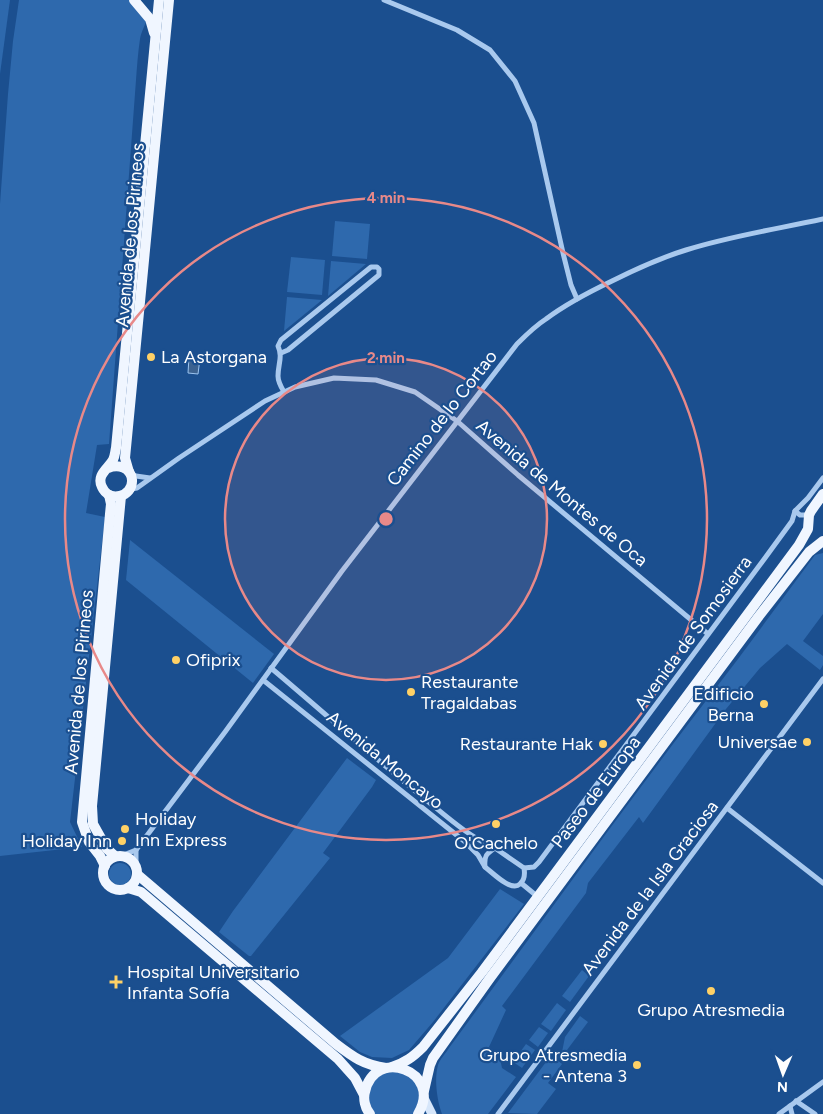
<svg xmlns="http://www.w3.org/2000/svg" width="823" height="1114" font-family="Figtree,sans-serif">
	<rect width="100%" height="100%" fill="#1b4f8f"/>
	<g fill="#2e69ad">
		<path d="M0,0h10l-10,74z"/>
		<path d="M19,0h110l18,19c-2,7 -6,13 -7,20 -2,13 -3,27 -4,41l-27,364 -12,1 -11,68 19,4 -35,305 12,25 -82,9v-652l8,-110 5,-53z"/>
		<path d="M335,221l35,3 -3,35 -35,-3z"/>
		<path d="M291,257l34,3 -3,35 -35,-3z"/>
		<path d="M331,261l35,3 -38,32z"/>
		<path d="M287,297l35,3 -38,31z"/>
		<path d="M130,540l144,114 -21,29 -127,-103z"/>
		<path d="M823,553v61l-20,27 20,15v9l-3,5 -33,-26 -27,24 -34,41 -83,114 -4,-6 -51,66 -2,10 -84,113 4,4 -17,37 10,7 3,14 14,9 -28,37h-46c-5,-14 -8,-34 -4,-49 2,-6 8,-12 11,-17l159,-217 65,-87 65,-85 77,-104z"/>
		<path d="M347,758l29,22 -4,7 -49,66 7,5 -79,98h-2l-30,-24 14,-21z"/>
		<circle cx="120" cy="874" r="11"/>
		<path d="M500,889l24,15 -91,118 -24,28 -17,8 -20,-1 -12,-5 -20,-16 108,-78z"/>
		<path d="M582,970l7,6 -19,26 -8,-6z"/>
		<path d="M557,1003l9,7 -15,21 -10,-7z"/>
		<path d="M580,1016l8,6 -21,28 3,3 -2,3 -6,-4 3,-15z"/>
		<path d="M539,1027l9,6 -10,14 -9,-7z"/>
		<path d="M526,1044l9,6 -13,18 -9,-6z"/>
		<path d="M558,1056l1,1 -2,3 5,4 -14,19 8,6 -19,25 -29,-1 38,-51z"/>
		<path d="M398,1071c5,3 11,5 15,9 9,8 7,25 0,34h-38l-6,-10 1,-17 5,-8 6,-5z"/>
	</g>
	<path fill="#3c6290" stroke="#9cc4f0" d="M189,357l11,1 -2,16 -10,-1z"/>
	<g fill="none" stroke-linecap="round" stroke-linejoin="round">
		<g stroke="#a9c9ee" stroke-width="5">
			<path d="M384,0l73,30 33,20 25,31 19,42 29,130 8,32 6,14"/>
			<path d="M281,353l7,-3 91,-75v-6l-2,-2h-6l-90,73 -3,6c5,11 0,18 0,30 0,6 3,11 6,16"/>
			<path d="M131,474l5,2 14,2"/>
			<path d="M131,489l6,-1 42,-30 86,-57 30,-14 39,-9 42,2 39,12 42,29 61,54 190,159"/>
			<path d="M795,511l5,4h9"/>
			<path d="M271,668c50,42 99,86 149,127 24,19 47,41 75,53"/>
			<path d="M263,680l201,161 14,14 7,12"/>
			<path d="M727,808l96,75"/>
			<path d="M495,848l29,20c1,6 1,12 -4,16 -9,8 -27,-11 -35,-17 -1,-11 1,-13 10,-19z"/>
			<path d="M136,850v15"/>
			<path d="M121,856l15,-6 89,-118 117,-161 175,-227c9,-9 18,-18 29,-25 20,-15 43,-27 66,-38 24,-12 48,-23 74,-31 44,-14 91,-21 137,-31"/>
			<path d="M524,868l10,-1 5,-5 226,-304 27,-37 3,-10 13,-13 15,-20"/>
			<path d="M521,883l17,14"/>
			<path d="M796,1101l19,13"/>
			<path d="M790,1106l2,8"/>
			<path d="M498,1114l325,-435"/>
			<path d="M779,1114l44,-32"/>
		</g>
		<path stroke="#d6e6fa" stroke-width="9" d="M424,1098l8,16"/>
		<g stroke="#f0f6ff" stroke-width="10">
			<path d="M134,0l16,19 4,14"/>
			<path d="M108,468c10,-4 23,-1 24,12 1,17 -23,23 -30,7 -6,-12 6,-18 11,-27 2,-4 2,-8 3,-12l43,-448"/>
			<path d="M129,472l-4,-14 44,-458"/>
			<circle cx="120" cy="873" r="17"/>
			<path d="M115,856l-8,-7 -14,-25 -1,-18 29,-310"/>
			<path d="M105,866l-5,-10 -11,-14 -7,-20 28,-308 1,-10 -2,-9"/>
			<path d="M138,875l198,169c17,13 28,21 50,24"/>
			<path d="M128,888l13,4 197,167 17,19 9,17"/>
			<path d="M392,1067c14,-5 21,-10 31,-20l59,-75 317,-427 9,-16 1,-14 2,-4 12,-17"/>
			<path d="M424,1091l6,-26 3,-7 57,-80 269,-362 50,-64 14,-11"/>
			<path d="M370,1114c-5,-6 -7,-15 -5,-22 9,-46 79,-21 53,22"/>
		</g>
	</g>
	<circle cx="386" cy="519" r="161" fill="#e88989" fill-opacity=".12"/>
	<g fill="none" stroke="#e88989" stroke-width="2.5">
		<circle cx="386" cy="519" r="161"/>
		<circle cx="386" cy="519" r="321"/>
	</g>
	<g fill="#ffd166" stroke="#1b4f8f" stroke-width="2">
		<circle cx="151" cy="357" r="5"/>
		<circle cx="176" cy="660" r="5"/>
		<circle cx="411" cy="692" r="5"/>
		<circle cx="764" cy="704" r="5"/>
		<circle cx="807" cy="742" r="5"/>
		<circle cx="603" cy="744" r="5"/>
		<circle cx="496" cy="824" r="5"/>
		<circle cx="125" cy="829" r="5"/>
		<circle cx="122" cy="841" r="5"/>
		<path d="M113.5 974.5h5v5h5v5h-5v5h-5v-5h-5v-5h5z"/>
		<circle cx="711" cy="991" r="5"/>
		<circle cx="637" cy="1065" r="5"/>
	</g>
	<g text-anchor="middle" stroke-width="4.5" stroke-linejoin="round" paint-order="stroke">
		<g font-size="18" fill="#fff" stroke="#1b4f8f">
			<text transform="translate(130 235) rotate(-85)" y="6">Avenida de los Pirineos</text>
			<text transform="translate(442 418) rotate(-52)" y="6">Camino de lo Cortao</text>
			<text transform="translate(562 493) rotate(40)" y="6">Avenida de Montes de Oca</text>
			<text transform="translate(693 633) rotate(-54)" y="6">Avenida de Somosierra</text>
			<text transform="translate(79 682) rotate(-85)" y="6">Avenida de los Pirineos</text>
			<text transform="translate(385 760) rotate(39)" y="6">Avenida Moncayo</text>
			<text transform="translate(596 792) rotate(-53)" y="6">Paseo de Europa</text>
			<text transform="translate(650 888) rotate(-53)" y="6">Avenida de la Isla Graciosa</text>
		</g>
		<g font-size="18" fill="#fff" stroke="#1b4f8f" text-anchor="start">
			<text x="161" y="363">La Astorgana</text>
			<text x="186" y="666">Ofiprix</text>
			<text x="421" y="688">Restaurante<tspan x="421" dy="21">Tragaldabas</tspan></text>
			<text x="754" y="700" text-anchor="end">Edificio<tspan x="754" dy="21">Berna</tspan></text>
			<text x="797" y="748" text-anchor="end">Universae</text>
			<text x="593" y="750" text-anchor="end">Restaurante Hak</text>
			<text x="135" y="825">Holiday<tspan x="135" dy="21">Inn Express</tspan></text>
			<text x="112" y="847" text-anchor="end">Holiday Inn</text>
			<text x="496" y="849" text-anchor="middle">O'Cachelo</text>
			<text x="127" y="978">Hospital Universitario<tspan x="127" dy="21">Infanta Sofía</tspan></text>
			<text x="711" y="1016" text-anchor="middle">Grupo Atresmedia</text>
			<text x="627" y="1061" text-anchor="end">Grupo Atresmedia<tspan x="627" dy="21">- Antena 3</tspan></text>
		</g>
	</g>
	<circle cx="386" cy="519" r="8" fill="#e88989" stroke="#1b4f8f" stroke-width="2.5"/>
	<g font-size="15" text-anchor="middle" font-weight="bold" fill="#e88989" stroke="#1b4f8f" stroke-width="4.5" stroke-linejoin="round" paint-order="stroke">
		<text x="386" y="203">4 min</text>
		<text x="386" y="363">2 min</text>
	</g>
	<g transform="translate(783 1074) rotate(182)" stroke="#1b4f8f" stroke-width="4" paint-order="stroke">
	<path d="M0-4L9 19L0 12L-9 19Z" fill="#ffffff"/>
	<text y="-8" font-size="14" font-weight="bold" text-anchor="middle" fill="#ffffff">N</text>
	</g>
</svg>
